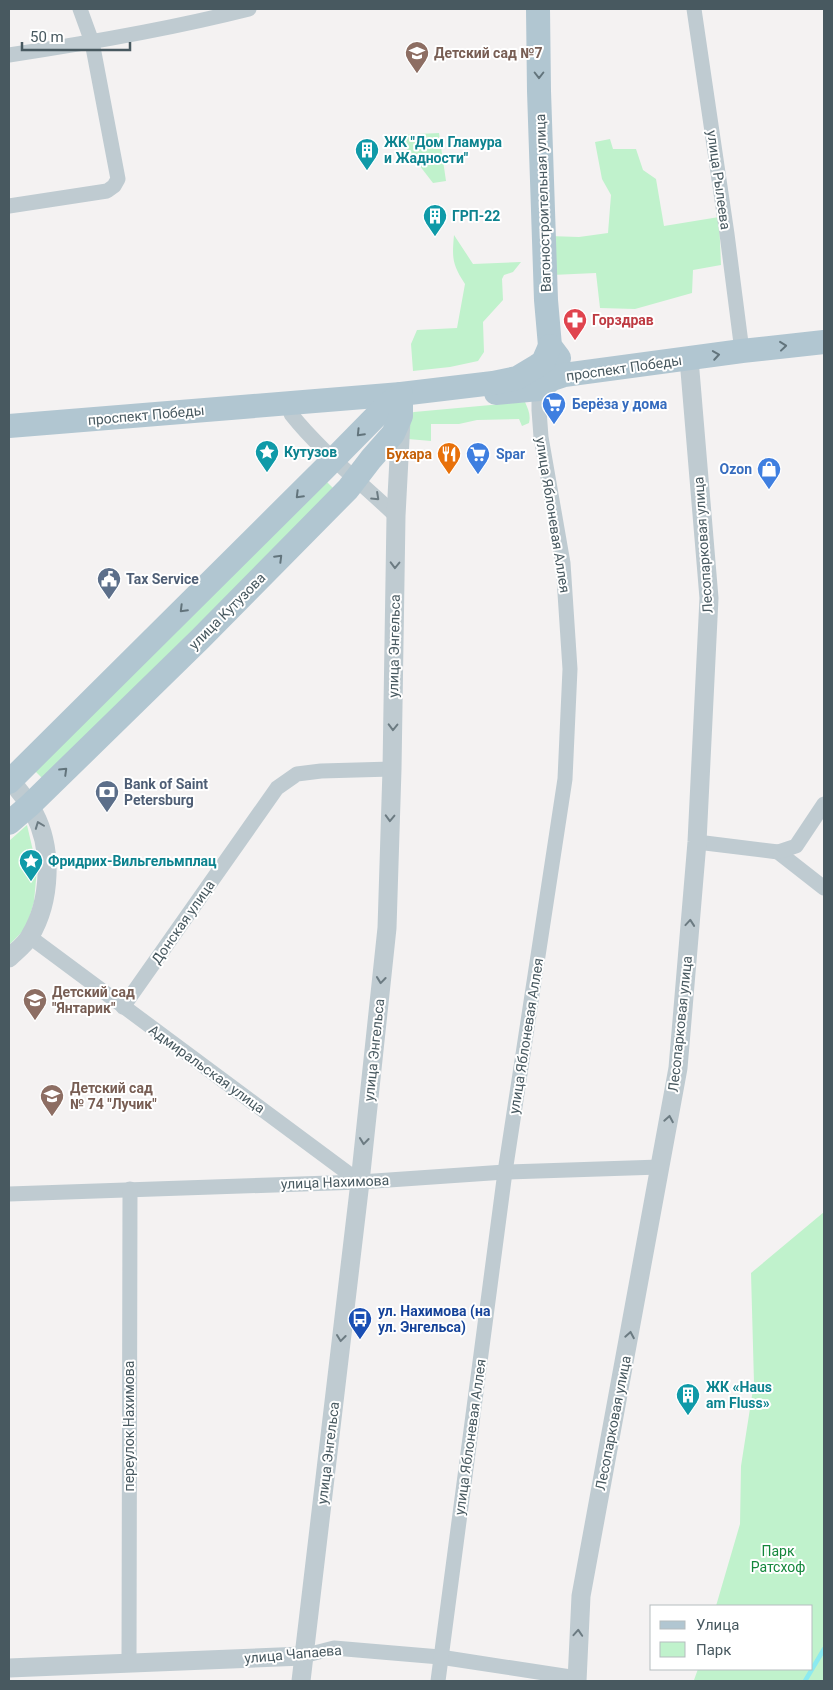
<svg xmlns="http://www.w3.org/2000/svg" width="833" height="1690" font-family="Roboto,sans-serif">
	<rect width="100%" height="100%" fill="#f4f2f2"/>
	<g fill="#c0f2cc">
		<path d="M439,133l7,48 -13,2 -37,-48z"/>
		<path d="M610,139l3,10h23l7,21 13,9 8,47 55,-9 2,48 -28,5 -1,23 -57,16 -35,-1 -4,-35 -44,2 -3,-39 30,1 29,-4 3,-38 -9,-16 -7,-37z"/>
		<path d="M454,235l19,29 48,-2 -8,10 -9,3 -2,4 1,21 -20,22 1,30 -6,9 -28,6 -37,4 -2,-27 6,-14 40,-2 8,-44c-13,-20 -13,-26 -11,-49z"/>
		<path d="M525,402c3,7 6,13 4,21l-7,3 -3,-7 -42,1 -18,4h-28v17l-23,-2 -1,-24 7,-3z"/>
		<path d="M325,480l9,9 -291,290 -9,-9z"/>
		<path d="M27,825l10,43 -3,34 -8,26 -17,17v-104z"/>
		<path d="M824,1212v469h-171l41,-1 4,-11h114v-63h-96l24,-82 1,-58 13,-83 -3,-110z"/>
	</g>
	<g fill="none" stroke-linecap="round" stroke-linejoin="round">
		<path stroke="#8beaf0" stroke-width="4.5" d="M805,1681l19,-32"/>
		<g stroke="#bfcbd1" stroke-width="15">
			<path d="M694,9l33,225 15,117"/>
			<path d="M9,55c80,-12 161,-26 240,-46"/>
			<path d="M9,206l98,-15 7,-5 4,-7 -26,-137 -12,-33"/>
			<path d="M291,414c30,38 70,68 105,102"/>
			<path d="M697,842l81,10 46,36"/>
			<path d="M778,852l18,-6 28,-42"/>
			<path d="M30,937l330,245"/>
			<path d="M123,1007l154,-219 20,-14 24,-3 71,-2"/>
			<path d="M9,1194l351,-12 145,-10 155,-5"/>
			<path d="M303,1656l31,-8 106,9 137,21"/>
			<path d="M129,1663l1,-474"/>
			<path d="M438,1681l67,-509 60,-393 5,-110 -7,-106 -22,-126 -2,-27v-21"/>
		</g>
		<g stroke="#bfcbd1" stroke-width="19">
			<path d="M9,779c9,10 19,22 25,34 19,36 17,88 -4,123 -5,9 -14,15 -21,22"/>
			<path d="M9,1668l294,-12"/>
			<path d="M301,1681l59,-499 27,-254 5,-159 4,-253 5,-96"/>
			<path d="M577,1681l4,-85 97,-528 19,-226 12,-244 -20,-239"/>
		</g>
		<g stroke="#b1c6d1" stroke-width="24">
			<path d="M538,9l1,82 7,209 4,46 9,12"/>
			<path d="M496,393l43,-4 13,-10 12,-4 178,-24 82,-9"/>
			<path d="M9,426l392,-32 92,-11 24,-5 20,-12 6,-4 7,-16"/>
			<path d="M9,782l315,-313 63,-64 14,-11"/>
			<path d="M9,823l21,-18 170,-166 148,-150 23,-30 22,-25 8,-18v-22"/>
		</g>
	</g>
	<defs><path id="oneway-chevron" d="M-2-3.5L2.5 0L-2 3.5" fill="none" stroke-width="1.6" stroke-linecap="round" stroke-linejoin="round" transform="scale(1.25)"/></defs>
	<g stroke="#62747c">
		<use href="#oneway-chevron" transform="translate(539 75) rotate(90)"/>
		<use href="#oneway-chevron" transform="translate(783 346) rotate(-6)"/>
		<use href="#oneway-chevron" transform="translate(716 355) rotate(-9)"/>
		<use href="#oneway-chevron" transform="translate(360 433) rotate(134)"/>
		<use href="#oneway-chevron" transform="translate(299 495) rotate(135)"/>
		<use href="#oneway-chevron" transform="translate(279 558) rotate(-45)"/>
		<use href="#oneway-chevron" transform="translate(183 609) rotate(135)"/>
		<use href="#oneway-chevron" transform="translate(64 771) rotate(-44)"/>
	</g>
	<g stroke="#6c7b82">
		<use href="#oneway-chevron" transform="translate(376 497) rotate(43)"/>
		<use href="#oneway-chevron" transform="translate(395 565) rotate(91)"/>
		<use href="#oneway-chevron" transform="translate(393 727) rotate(91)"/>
		<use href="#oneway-chevron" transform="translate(390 818) rotate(92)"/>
		<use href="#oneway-chevron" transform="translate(39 825) rotate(-111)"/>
		<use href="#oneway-chevron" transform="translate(690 923) rotate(-85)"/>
		<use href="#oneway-chevron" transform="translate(381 980) rotate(96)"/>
		<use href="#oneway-chevron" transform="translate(669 1119) rotate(-80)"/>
		<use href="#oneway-chevron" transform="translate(364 1141) rotate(96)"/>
		<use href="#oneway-chevron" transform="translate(630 1335) rotate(-80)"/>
		<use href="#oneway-chevron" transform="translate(341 1338) rotate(97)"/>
		<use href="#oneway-chevron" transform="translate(578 1633) rotate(-86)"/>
	</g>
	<defs>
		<g id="school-pin" transform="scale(1.25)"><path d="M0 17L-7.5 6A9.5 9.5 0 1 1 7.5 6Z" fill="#8d6e63" stroke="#fff"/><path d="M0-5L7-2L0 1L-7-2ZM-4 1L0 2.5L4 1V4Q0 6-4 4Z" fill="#fff"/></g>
		<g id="building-pin" transform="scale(1.25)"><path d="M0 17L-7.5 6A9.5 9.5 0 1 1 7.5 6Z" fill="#0f9aa8" stroke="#fff"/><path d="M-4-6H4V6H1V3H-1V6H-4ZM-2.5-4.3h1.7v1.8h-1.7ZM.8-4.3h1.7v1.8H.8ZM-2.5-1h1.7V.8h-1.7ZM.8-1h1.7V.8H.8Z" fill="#fff"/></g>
		<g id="pharmacy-pin" transform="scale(1.25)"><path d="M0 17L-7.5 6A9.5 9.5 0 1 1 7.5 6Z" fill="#e0444e" stroke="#fff"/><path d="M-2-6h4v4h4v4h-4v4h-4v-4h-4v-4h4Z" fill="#fff"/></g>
		<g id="supermarket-pin" transform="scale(1.25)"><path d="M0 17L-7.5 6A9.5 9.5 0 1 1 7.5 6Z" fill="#3f7fe0" stroke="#fff"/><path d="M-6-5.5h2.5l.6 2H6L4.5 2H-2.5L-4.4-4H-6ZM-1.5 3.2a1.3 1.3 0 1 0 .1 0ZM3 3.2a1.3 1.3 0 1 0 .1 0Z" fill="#fff"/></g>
		<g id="sight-pin" transform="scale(1.25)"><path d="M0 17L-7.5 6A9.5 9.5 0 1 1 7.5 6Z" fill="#0f9aa8" stroke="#fff"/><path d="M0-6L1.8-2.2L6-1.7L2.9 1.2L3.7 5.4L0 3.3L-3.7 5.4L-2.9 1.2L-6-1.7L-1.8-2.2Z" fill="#fff"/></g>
		<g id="restaurant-pin" transform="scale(1.25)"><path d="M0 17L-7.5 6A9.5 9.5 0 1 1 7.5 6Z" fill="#e8710a" stroke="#fff"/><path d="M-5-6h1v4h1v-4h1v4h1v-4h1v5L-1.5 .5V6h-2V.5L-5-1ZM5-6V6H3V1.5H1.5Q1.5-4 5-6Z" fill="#fff"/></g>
		<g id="shop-pin" transform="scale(1.25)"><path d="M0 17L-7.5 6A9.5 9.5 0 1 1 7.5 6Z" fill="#3f7fe0" stroke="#fff"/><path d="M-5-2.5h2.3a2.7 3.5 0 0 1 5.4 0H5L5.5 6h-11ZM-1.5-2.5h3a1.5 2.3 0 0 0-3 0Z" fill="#fff"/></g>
		<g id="civic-pin" transform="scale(1.25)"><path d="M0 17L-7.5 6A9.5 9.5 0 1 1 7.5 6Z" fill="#5c6f8a" stroke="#fff"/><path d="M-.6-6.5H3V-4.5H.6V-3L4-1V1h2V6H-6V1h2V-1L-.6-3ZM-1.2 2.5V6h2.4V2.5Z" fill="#fff"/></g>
		<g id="bank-pin" transform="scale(1.25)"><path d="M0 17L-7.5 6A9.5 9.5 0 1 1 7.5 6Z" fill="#5c6f8a" stroke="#fff"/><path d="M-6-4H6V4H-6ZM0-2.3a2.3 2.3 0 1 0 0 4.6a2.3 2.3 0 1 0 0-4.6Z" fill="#fff"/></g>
		<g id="bus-pin" transform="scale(1.25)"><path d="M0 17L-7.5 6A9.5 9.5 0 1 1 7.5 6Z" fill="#1a4fb4" stroke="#fff"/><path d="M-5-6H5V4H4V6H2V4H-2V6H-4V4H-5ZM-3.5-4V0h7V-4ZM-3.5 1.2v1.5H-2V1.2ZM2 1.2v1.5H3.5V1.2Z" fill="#fff"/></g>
	</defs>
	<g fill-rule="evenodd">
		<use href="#school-pin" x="417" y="53"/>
		<use href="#building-pin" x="367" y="150"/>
		<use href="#building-pin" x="435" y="216"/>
		<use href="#pharmacy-pin" x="575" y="320"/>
		<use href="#supermarket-pin" x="554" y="404"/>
		<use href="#sight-pin" x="267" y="452"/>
		<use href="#restaurant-pin" x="449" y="454"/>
		<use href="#supermarket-pin" x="478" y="454"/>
		<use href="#shop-pin" x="769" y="469"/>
		<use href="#civic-pin" x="109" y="579"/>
		<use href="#bank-pin" x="107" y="792"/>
		<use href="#sight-pin" x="31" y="861"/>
		<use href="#school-pin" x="35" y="1000"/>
		<use href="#school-pin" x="52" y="1096"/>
		<use href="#bus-pin" x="360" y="1319"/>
		<use href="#building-pin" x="688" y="1395"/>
	</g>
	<g text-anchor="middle" stroke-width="4" stroke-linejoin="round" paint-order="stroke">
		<g font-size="14" font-weight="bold" fill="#785e54" stroke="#fff" text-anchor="start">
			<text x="434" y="58">Детский сад №7</text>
			<text x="52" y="997">Детский сад<tspan x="52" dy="16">"Янтарик"</tspan></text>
			<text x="70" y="1093">Детский сад<tspan x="70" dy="16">№ 74 "Лучик"</tspan></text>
		</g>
		<g font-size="14" font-weight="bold" fill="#0d838f" stroke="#fff" text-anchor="start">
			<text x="384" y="147">ЖК "Дом Гламура<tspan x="384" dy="16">и Жадности"</tspan></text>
			<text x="452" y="221">ГРП-22</text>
			<text x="284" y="457">Кутузов</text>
			<text x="48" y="866">Фридрих-Вильгельмплац</text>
			<text x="706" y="1392">ЖК «Haus<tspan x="706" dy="16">am Fluss»</tspan></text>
		</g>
		<g font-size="14" fill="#485960" stroke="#fff">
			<text transform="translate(719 180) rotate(82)" y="5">улица Рылеева</text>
			<text transform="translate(543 203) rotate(-92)" y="5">Вагоностроительная улица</text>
			<text transform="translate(624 368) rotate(-8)" y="5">проспект Победы</text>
			<text transform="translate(146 415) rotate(-5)" y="5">проспект Победы</text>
			<text transform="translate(553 515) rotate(81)" y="5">улица Яблоневая Аллея</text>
			<text transform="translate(703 545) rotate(-94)" y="5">Лесопарковая улица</text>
			<text transform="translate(227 611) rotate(-45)" y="5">улица Кутузова</text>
			<text transform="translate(394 646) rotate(-89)" y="5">улица Энгельса</text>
			<text transform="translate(183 922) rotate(-55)" y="5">Донская улица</text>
			<text transform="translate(680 1024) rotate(-84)" y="5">Лесопарковая улица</text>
			<text transform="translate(526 1036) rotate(-81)" y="5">улица Яблоневая Аллея</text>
			<text transform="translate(374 1050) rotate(-84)" y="5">улица Энгельса</text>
			<text transform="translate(207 1069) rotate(36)" y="5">Адмиральская улица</text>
			<text transform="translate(335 1182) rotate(-2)" y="5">улица Нахимова</text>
			<text transform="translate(613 1423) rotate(-79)" y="5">Лесопарковая улица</text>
			<text transform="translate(129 1426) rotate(-90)" y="5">переулок Нахимова</text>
			<text transform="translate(470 1437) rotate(-82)" y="5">улица Яблоневая Аллея</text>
			<text transform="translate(328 1453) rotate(-83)" y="5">улица Энгельса</text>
			<text transform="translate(293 1654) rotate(-5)" y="5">улица Чапаева</text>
		</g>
		<g font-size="14" font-weight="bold" fill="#be3a42" stroke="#fff" text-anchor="start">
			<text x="592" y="325">Горздрав</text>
		</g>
		<g font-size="14" font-weight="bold" fill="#366cbe" stroke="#fff" text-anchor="start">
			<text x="572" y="409">Берёза у дома</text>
			<text x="496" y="459">Spar</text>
			<text x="752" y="474" text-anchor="end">Ozon</text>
		</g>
		<g font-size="14" font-weight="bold" fill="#c56008" stroke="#fff" text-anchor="end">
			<text x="432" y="459">Бухара</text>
		</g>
		<g font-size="14" font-weight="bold" fill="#4e5e75" stroke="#fff" text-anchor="start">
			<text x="126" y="584">Tax Service</text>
			<text x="124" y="789">Bank of Saint<tspan x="124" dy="16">Petersburg</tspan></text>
		</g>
		<g font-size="14" font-weight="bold" fill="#164399" stroke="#fff" text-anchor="start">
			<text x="378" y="1316">ул. Нахимова (на<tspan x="378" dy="16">ул. Энгельса)</tspan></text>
		</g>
		<g font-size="14" fill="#14873c" stroke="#fff">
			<text x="778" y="1556">Парк<tspan x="778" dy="16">Ратсхоф</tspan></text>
		</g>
	</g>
	<rect width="833" height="1690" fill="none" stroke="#485960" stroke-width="20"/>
	<rect x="650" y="1605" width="162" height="65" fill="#ffffff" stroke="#b6bdbf"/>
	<rect x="660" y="1621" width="25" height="8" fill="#b1c6d1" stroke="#b6bdbf"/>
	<text x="696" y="1630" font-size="15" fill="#485960">Улица</text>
	<rect x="660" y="1642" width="25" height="15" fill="#c0f2cc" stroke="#b6bdbf"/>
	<text x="696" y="1655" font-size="15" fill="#485960">Парк</text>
	<path d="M22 42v8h108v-8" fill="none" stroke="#485960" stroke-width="2.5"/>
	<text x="30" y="42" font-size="15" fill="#485960" stroke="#ffffff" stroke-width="4" paint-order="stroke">50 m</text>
</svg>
